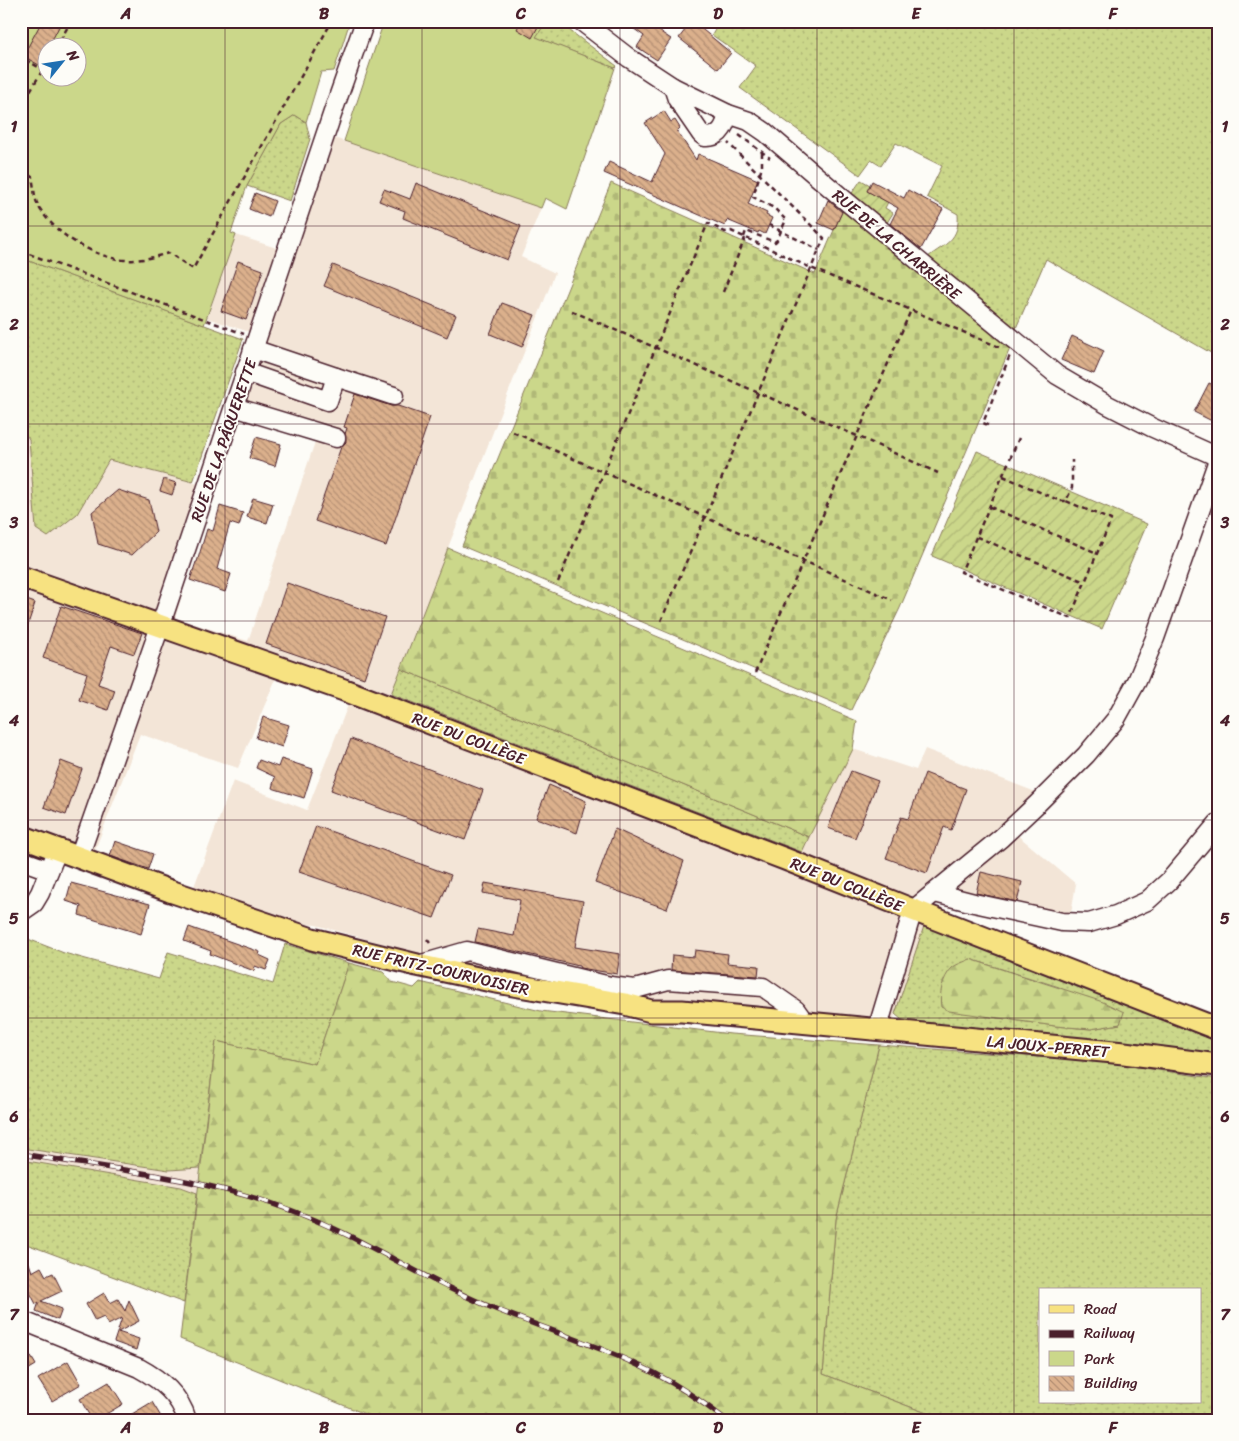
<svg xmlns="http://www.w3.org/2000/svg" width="1239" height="1441" font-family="Sriracha,sans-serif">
	<defs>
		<pattern id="grass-dots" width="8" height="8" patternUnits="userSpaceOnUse" patternTransform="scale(1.25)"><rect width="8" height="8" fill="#cbd78a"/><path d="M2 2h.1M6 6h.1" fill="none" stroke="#b0b877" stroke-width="1.8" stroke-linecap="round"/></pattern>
		<pattern id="forest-firs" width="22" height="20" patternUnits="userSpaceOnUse" patternTransform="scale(1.25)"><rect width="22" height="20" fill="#cbd78a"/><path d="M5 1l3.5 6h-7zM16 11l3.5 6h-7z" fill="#b0b877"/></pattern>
		<pattern id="cemetery-stones" width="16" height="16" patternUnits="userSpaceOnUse" patternTransform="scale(1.25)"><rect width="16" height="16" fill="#cbd78a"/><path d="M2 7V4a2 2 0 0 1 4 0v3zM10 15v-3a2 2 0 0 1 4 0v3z" fill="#b0b877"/></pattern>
		<pattern id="garden-furrows" width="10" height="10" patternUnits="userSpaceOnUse" patternTransform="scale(1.25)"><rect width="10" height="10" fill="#cbd78a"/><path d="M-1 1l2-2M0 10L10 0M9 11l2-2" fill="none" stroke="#b0b877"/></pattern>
		<pattern id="building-back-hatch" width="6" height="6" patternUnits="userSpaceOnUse" patternTransform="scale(1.25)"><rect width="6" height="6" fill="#dbb08c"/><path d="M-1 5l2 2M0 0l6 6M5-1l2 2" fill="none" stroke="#b48f73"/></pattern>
	</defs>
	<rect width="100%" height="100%" fill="#fdfcf7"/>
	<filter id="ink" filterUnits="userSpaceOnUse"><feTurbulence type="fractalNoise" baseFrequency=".02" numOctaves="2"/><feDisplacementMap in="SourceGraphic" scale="10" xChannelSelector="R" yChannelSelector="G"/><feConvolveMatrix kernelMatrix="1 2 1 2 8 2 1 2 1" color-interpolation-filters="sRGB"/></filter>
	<g filter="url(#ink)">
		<g fill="#f3e5d7">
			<path d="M334,138l207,70 -20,49 34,16 -164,421 410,158 52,-103 63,21 9,-21 126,49 -36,35 61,51 -8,47 -136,-28 -39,118 -264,-21 -181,-38 -132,-37 -26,-2 -98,-31 41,-111 74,29 43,-110 -73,-24 -39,92 -98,-34 -47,121 -72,-27v-400l8,11 7,89 41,-15 32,-53 105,28 -39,130 73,23 67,-199 -75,-26 27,-78 -60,-20 29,-83 59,19z"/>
			<path d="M21,1148l148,22 31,-2 -3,25 -16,-6 -160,-27z"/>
		</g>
		<g fill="url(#grass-dots)" stroke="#8a7b5a" fill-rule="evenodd">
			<path d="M547,21h10l60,45 -2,2 -80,-31z"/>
			<path d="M720,21h498v336l-172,-98 -33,76 -85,-78c17,-13 32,-17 30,-43l-31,-17 15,-31 -46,-23 -15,23 -10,-6 -11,15 -120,-87 16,-22 -44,-31z"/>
			<path d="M295,115l11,7 4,17 -20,62 -43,-15 34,-62z"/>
			<path d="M21,258l222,81 -50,143 -84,-22 -32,54 -29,23 -12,-8 -7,-90 -8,-11z"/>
			<path d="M401,669l408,168 -7,15 -411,-158z"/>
			<path d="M925,923l293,114v17l-71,-10 -229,-21 -16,-3 -7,-6zM970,959l89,28 61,37 -29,5 -36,-3 -70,-10z"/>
			<path d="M21,928l7,11 36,14 95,26 9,-27 105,32 12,-40 64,19 -34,101 -99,-23 -16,127 -31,2 -148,-22z"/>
			<path d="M879,1045l225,17 114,17v341h-273l-122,-46 13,-155zM1040,1290h160v112h-160z"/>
			<path d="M21,1160l160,27 16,6 -13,110 -163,-61z"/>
		</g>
		<g fill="url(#forest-firs)" stroke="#8a7b5a">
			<path d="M448,548l409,173 -4,28 -44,88 -408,-168z"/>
			<path d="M970,959l133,43 21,10 -4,12 -29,5 -36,-3 -106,-15 -8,-4c-2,-13 1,-29 11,-39 4,-4 13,-6 18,-9z"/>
			<path d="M349,963l34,9 9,10 22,6 6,-6 121,29 190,23 148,11 -43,174 -13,155 122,46h-565l-200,-81 36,-298 99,23z"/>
		</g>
		<path fill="url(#cemetery-stones)" stroke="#8a7b5a" d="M611,183l204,91 29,-67 167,139 -111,262 -49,102 -389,-164z"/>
		<g fill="#cbd78a" stroke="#8a7b5a" fill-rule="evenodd">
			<path d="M21,21h329l-16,50 -13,1 -15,50 -11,-7 -14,9 -34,62 -16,47 5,2 -32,90 -183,-67zM48,48h30v30h-30z"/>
			<path d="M384,21h163l-11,16 79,31 -48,141 -22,-11 -4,10 -197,-67z"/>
		</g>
		<g fill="url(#garden-furrows)" stroke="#8a7b5a">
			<path d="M861,180l9,5 -3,6 21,11 -3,6 8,5 -10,16 -35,-30z"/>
			<path d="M977,451l170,73 -45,105 -170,-73z"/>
		</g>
		<g fill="url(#building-back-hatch)" stroke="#4a1f2b">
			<path d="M42,21h20l-23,44 -16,-9z"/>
			<path d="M521,21h20l-9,17 -15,-9z"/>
			<path d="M623,21h21l27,18 -14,21 -20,-13 7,-11z"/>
			<path d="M692,21l39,32 -13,16 -39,-31z"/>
			<path d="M664,111l7,11 4,-2 5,8 -3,3 19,29 2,-6 60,26 -10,24 19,9 -1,2 6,3 -7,16 -6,-3 -1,2 -31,-13 -2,6 -121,-53 5,-11 43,20 13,-28 -20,-31z"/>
			<path d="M872,181l32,17 4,-8 35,19 -22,40 -31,-25 8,-16 -31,-17z"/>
			<path d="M416,183l105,43 -14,34 -104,-42 2,-7 -26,-10 5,-12 26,10z"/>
			<path d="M255,193l20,8 -6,16 -20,-8z"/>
			<path d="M828,200l14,12 -8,18 -16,-7z"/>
			<path d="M238,261l25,9 -17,50 -25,-9z"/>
			<path d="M333,265l123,50 -9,22 -123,-51z"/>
			<path d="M502,303l33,12 -13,32 -32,-13z"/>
			<path d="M1072,336l32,15 -10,23 -33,-14z"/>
			<path d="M1209,383l9,4v37l-24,-12z"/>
			<path d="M355,394l36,12h7l32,11 -44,129 -71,-25 26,-74 5,-5 -1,-8 2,-6 -3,-1z"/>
			<path d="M256,437l25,7 -6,22 -26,-8z"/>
			<path d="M164,479l12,4 -4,12 -12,-4z"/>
			<path d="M118,490l31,10 7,32 -24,23 -34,-11 -6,-32z"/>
			<path d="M253,498l20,6 -6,19 -20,-6z"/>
			<path d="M220,506l23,7 -4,13 -9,-3 -13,46 14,5 -6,18 -35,-12 6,-18h1l10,-33 6,2z"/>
			<path d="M287,583l98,34 -21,61 -98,-34z"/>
			<path d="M21,598l14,5 -12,36h-2z"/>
			<path d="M61,606l81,27 -8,21 -23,-8 -13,38 17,6 -7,20 -29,-10 8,-27 -44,-15z"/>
			<path d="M263,717l26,8 -7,22 -26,-9z"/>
			<path d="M351,739l132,51 -18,50 -134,-50z"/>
			<path d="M281,759l32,10 -9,29 -32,-10 3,-11 -19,-9 3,-8 19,7z"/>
			<path d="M61,761l21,8 -16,46 -22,-8z"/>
			<path d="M851,771l27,10 -23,57 -27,-10z"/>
			<path d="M925,773l41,16 -15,41 -7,-3 -17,46 -41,-15 15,-41 7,2z"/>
			<path d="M549,785l37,16 -9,32 -41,-15z"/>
			<path d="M316,826l135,49 -17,43 -135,-46z"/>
			<path d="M615,829l69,32 -17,48 -72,-26z"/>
			<path d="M115,841l38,13 -5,15 -38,-13z"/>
			<path d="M981,872l41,10 -5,20 -41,-9z"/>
			<path d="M71,883l79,21 -9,30 -62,-19 2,-9 -15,-5z"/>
			<path d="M485,883l98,18 -8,46 45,7 -3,20 -37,-6 -1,-2 -104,-24 3,-13 36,7 6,-36 -37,-7z"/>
			<path d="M189,927l71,25 -1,3 11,5 -4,10 -11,-4 -1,5 -44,-17 1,-3 -27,-10z"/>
			<path d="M695,950l33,4 -1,9 32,3 -1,10 -87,-6 1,-15 22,2z"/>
			<path d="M29,1263l3,9 9,-5 5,9 7,-3 9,18 -21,10 21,8 -4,11 -22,-9 3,-9 -3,2 -10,-19 -5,3v-21z"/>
			<path d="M104,1293l6,10 8,-4 7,12 4,-11 10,21 -21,11 21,7 -3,11 -22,-8 8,-24 -14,7 -4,-8 -9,4 -9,-17z"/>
			<path d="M21,1340l15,25 -15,9z"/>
			<path d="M68,1361l13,23 -29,17 -14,-22z"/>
			<path d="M109,1382l14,22 -27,16h-4l-12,-21z"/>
			<path d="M152,1402l11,18h-41z"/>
		</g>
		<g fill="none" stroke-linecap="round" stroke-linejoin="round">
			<g stroke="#4a1f2b" stroke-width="21">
				<g id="minor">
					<path d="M581,21l48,37 44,29 55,27 21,7 16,11 76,65 216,178 51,30 43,22 67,30"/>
					<path d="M673,87l4,12 24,35 4,3c15,1 20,-10 23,-23"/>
					<path d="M245,372l83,29 8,-24 -83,-28"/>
					<path d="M336,377l58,19"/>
					<path d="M234,407l102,31"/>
					<path d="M79,857l86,-245 169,-503 31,-88"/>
					<path d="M21,860l28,10"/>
					<path d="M935,893l39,10 88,19 27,1 27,-8 31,-14 22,-20 49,-58"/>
					<path d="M21,912l13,-9 6,-10 18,-44"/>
					<path d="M418,965l49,-14 143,35 -1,16"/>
					<path d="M610,986l25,3 33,-9 95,7 33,23 10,14"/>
					<path d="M877,1030l36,-120 88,-72 35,-33 50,-50 30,-36 21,-38 18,-43 63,-178"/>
					<path d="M21,1320l118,48c22,12 41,27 48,52"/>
				</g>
			</g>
			<g stroke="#4a1f2b" stroke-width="25">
				<g id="major">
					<path d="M21,577l323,113 441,169 128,51 305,119"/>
					<path d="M21,836l149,55 142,48 105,26 79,17 129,22 26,7h31l442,42 94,12"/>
				</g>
			</g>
			<g stroke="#4a1f2b" stroke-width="2.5" stroke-dasharray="5 4" stroke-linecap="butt">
				<path d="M305,26l3,-5"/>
				<path d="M21,27l4,-6"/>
				<path d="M56,48l15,-27"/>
				<path d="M21,53l1,5 20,11"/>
				<path d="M21,106l27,-45"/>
				<path d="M739,135l31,23"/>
				<path d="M21,170l11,7c2,8 2,19 5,26 13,29 56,54 87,57 16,1 30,-3 45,-7l24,16 139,-248"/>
				<path d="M769,225l50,25"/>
				<path d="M744,237l2,-6 29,11 2,-2 9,-20 -12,-12 -21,-11 9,-30v-15"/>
				<path d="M21,251l223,83"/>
				<path d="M723,292l22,-54"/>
				<path d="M572,311l285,125 81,37"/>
				<path d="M988,425l-5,-2 27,-68"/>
				<path d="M513,432l379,168"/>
				<path d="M1019,438l-58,134 109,46 41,-98 -45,-19 6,-13v-28"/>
				<path d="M1003,476l57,25h6"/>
				<path d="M990,507l107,46"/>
				<path d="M977,537l108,45"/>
				<path d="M558,582c50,-119 99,-239 150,-359l17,9 6,-1 80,37 188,79"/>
				<path d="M661,621l163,-383 -96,-95"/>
				<path d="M755,673l156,-363"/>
				<path d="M427,939l5,7"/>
			</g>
			<use href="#minor" stroke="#fdfcf7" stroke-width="18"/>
			<use href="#major" stroke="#f7e281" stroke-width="21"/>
			<g stroke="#4a1f2b" stroke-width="5.5">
				<path id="rail" d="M21,1154c90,15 184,24 269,56 71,26 133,70 203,98 54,22 111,39 163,66 25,13 48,29 70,46"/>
			</g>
			<use href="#rail" stroke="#fdfcf7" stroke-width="4" stroke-dasharray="11" stroke-linecap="butt"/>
		</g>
	</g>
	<path fill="none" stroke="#4a1f2b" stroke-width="1" stroke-opacity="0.55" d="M225,21v1399M422,21v1399M620,21v1399M817,21v1399M1014,21v1399M21,226h1197M21,424h1197M21,621h1197M21,820h1197M21,1018h1197M21,1215h1197"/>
	<g text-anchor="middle" stroke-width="4" stroke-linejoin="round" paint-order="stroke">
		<g font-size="16" fill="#4a1f2b" stroke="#fdfcf7">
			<text transform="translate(897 244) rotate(40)" y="6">RUE DE LA CHARRIÈRE</text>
			<text transform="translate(223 440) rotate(-71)" y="6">RUE DE LA PÂQUERETTE</text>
			<text transform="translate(469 738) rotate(21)" y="6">RUE DU COLLÈGE</text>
			<text transform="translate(847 884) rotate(22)" y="6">RUE DU COLLÈGE</text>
			<text transform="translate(441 969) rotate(13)" y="6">RUE FRITZ-COURVOISIER</text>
			<text transform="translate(1048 1046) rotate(5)" y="6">LA JOUX-PERRET</text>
		</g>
	</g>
	<rect width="1239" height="1441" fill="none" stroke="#fdfcf7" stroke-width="55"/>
	<rect x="1039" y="1288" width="162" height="115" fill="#fdfcf7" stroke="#b5a4a5"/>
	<rect x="1049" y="1305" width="25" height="8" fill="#f7e281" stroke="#b5a4a5"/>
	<text x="1084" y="1314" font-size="15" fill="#4a1f2b">Road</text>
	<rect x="1049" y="1330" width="25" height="8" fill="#4a1f2b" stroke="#b5a4a5"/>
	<text x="1084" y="1338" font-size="15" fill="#4a1f2b">Railway</text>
	<rect x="1049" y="1351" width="25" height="15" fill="#cbd78a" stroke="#b5a4a5"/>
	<text x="1084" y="1364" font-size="15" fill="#4a1f2b">Park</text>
	<rect x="1049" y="1376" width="25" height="15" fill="url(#building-back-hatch)" stroke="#b5a4a5"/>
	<text x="1084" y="1388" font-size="15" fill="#4a1f2b">Building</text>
	<g transform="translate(62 62) rotate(60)"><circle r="24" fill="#fdfcf7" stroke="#b5a4a5"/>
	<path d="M0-4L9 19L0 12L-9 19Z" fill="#1f6fb2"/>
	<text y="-8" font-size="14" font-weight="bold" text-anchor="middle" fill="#4a1f2b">N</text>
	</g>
	<rect x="28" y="28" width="1184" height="1386" fill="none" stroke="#4a1f2b" stroke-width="2"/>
	<g font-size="16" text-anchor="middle" font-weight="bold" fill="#4a1f2b">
		<text x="126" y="19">A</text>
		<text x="324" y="19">B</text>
		<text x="521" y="19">C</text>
		<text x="718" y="19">D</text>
		<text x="916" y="19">E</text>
		<text x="1113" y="19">F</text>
		<text x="14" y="132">1</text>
		<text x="1225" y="132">1</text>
		<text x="14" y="330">2</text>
		<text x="1225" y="330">2</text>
		<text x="14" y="528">3</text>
		<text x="1225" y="528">3</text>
		<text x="14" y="726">4</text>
		<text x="1225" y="726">4</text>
		<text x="14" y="924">5</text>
		<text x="1225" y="924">5</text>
		<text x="14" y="1122">6</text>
		<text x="1225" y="1122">6</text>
		<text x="14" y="1320">7</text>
		<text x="1225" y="1320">7</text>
		<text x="126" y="1433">A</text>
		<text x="324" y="1433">B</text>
		<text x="521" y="1433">C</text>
		<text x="718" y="1433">D</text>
		<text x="916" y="1433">E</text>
		<text x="1113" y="1433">F</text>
	</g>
</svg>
